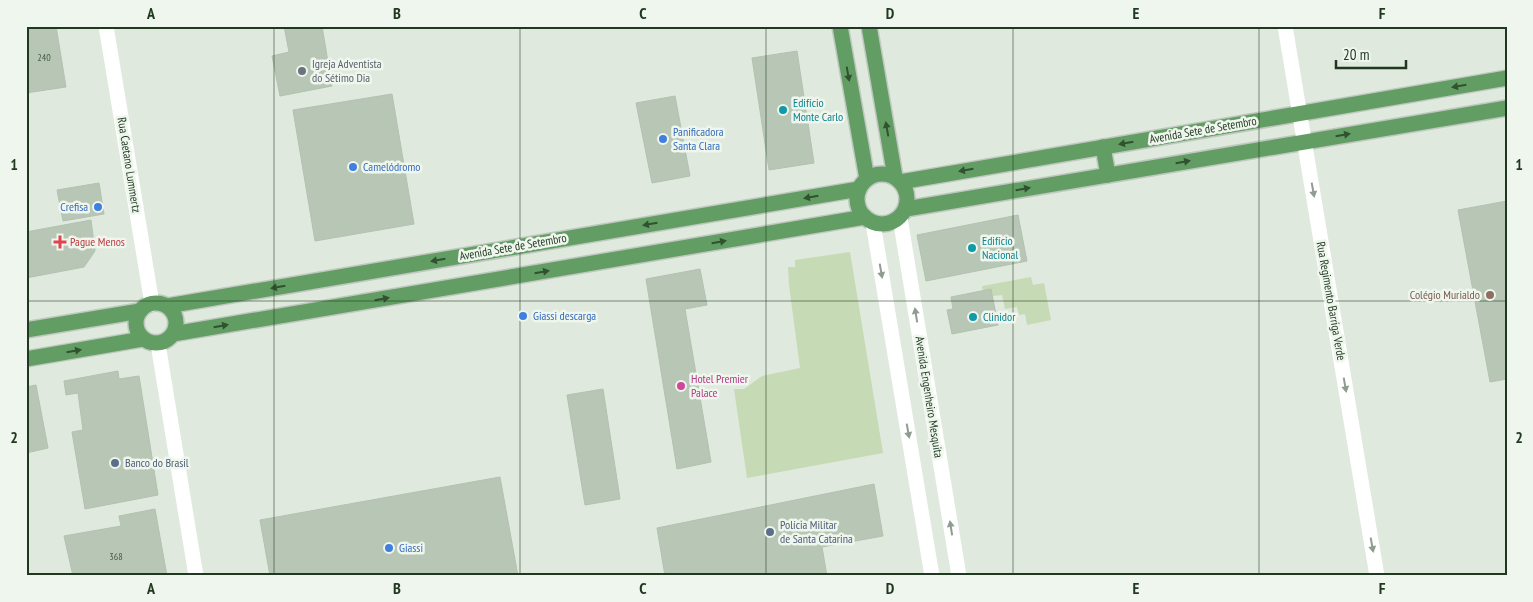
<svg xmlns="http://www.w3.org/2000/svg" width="1533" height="602" font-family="'PT Sans Narrow',sans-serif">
	<rect width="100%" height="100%" fill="#dfe9dd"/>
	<g fill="#c6dab6">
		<path d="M850,252l33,201 -136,25 -13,-89h10l18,-13 38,-8 -11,-83 -1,-18h7v-7z"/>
		<path d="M1031,277l2,8 11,-2 7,37 -24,5 -2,-11 -6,1 -2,-8 -12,2 -3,-14 -9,1 -2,-6 -8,1 -1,-5z"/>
	</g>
	<g fill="#b8c6b6" stroke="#b2c2b0">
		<path d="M37,26h19l10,61 -40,6v-65z"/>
		<path d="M284,26h38l10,60 -52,10 -8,-40 17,-4z"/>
		<path d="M797,51l17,112 -45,7 -17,-112z"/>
		<path d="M392,94l22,130 -99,17 -22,-131z"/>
		<path d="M675,96l15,80 -38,7 -16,-80z"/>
		<path d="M99,183l5,31 -41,7 -6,-31z"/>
		<path d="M1507,201v178l-17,3 -32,-172z"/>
		<path d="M1018,215l9,46 -101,20 -9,-46z"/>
		<path d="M91,220l4,31 -11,16 -58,11v-46z"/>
		<path d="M700,269l7,36 -22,4 26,153 -34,7 -31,-190z"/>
		<path d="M991,289l7,36 -46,9 -5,-24 6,-1 -2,-12z"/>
		<path d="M118,371l1,8 20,-3 19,119 -73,14 -13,-77 11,-2 -5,-37 -12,2 -2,-14z"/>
		<path d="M36,385l12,63 -22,5v-66z"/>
		<path d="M603,389l17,110 -35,6 -18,-110z"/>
		<path d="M500,477l18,99h-248l-10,-56z"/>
		<path d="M874,484l9,52 -61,11 5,29h-162l-8,-48z"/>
		<path d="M155,509l12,67h-94l-9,-40 57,-10 -2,-10z"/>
	</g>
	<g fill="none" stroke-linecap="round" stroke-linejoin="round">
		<g stroke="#c0c7c0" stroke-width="18">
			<g id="major">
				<path d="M840,26l27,153"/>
				<path d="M869,26l26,151"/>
				<path d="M1103,147l5,28"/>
				<circle cx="882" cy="199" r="25"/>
				<path d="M900,182l607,-104"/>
				<path d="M906,209l601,-101"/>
				<circle cx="156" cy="323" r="20"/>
				<path d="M167,306l692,-117"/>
				<path d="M26,330l114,-19"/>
				<path d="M173,334l692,-117"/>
				<path d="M26,359l117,-20"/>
			</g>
		</g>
		<g stroke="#fff" stroke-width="15">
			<path d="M106,26l46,278"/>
			<path d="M1285,26l92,550"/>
			<path d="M900,218l59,358"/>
			<path d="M873,223l59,353"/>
			<path d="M158,344l38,232"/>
		</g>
		<use href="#major" stroke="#629e63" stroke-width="15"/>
	</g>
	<defs><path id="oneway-solid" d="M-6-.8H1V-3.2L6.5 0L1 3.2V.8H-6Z" transform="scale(1.25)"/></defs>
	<g fill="#305230">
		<use href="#oneway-solid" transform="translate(848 74) rotate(80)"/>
		<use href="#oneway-solid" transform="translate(1459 86) rotate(170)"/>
		<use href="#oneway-solid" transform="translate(887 129) rotate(-100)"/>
		<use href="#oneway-solid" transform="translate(1343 135) rotate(-10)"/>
		<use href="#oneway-solid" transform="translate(1126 143) rotate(170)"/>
		<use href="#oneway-solid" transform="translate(1183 162) rotate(-10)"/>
		<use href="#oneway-solid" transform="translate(966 170) rotate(170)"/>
		<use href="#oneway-solid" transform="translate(1023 189) rotate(-10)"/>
		<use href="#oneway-solid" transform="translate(811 197) rotate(170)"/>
		<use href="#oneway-solid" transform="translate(650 224) rotate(170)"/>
		<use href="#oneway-solid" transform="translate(719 242) rotate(-10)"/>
		<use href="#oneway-solid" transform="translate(438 260) rotate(170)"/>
		<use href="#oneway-solid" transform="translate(542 272) rotate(-10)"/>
		<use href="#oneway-solid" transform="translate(278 287) rotate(170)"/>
		<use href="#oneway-solid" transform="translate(382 299) rotate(-10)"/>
		<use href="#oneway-solid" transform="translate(221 326) rotate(-10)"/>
		<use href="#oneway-solid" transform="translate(74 351) rotate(-10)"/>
	</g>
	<g fill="#8f9c8f">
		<use href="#oneway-solid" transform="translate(1313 190) rotate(80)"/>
		<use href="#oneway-solid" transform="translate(881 271) rotate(80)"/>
		<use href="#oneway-solid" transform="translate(916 315) rotate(-99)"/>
		<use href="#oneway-solid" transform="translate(1345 385) rotate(80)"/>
		<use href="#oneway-solid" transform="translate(908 431) rotate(80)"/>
		<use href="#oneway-solid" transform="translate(951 528) rotate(-99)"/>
		<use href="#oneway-solid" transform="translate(1372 545) rotate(80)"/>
	</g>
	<path fill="none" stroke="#1f381f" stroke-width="1" stroke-opacity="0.55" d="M274,26v550M520,26v550M766,26v550M1013,26v550M1259,26v550M26,301h1481"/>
	<circle fill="#6b7280" stroke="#eff6ed" stroke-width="2" cx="302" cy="71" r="5"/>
	<g fill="#0f9aa8" stroke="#eff6ed" stroke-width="2">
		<circle cx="783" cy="110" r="5"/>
		<circle cx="972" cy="248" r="5"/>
		<circle cx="973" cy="317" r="5"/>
	</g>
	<g fill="#3f7fe0" stroke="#eff6ed" stroke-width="2">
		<circle cx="663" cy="139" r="5"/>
		<circle cx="353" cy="167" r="5"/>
		<circle cx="98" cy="207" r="5"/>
		<circle cx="523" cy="316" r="5"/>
		<circle cx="389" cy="548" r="5"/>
	</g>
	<path fill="#e0444e" stroke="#eff6ed" stroke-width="2" d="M57.5 234.5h5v5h5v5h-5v5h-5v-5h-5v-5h5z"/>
	<circle fill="#8d6e63" stroke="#eff6ed" stroke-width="2" cx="1490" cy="295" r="5"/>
	<circle fill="#d1479c" stroke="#eff6ed" stroke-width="2" cx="681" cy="386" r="5"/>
	<g fill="#5c6f8a" stroke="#eff6ed" stroke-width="2">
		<circle cx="115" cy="463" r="5"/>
		<circle cx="770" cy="532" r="5"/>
	</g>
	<g text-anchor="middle" stroke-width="5" stroke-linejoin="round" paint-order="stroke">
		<g font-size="10" fill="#455c45">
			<text x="44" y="61">240</text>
			<text x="116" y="560">368</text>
		</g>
		<g font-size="12" fill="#5b616d" stroke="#eff6ed" text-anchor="start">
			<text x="312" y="68">Igreja Adventista<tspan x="312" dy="14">do Sétimo Dia</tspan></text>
		</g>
		<g font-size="12" fill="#0d838f" stroke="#eff6ed" text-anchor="start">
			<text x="793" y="107">Edifício<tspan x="793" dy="14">Monte Carlo</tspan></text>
			<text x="982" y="245">Edifício<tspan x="982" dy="14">Nacional</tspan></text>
			<text x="983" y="321">Clinidor</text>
		</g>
		<g font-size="12" fill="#1f381f" stroke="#eff6ed">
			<text transform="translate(1203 130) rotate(-10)" y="4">Avenida Sete de Setembro</text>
			<text transform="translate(129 165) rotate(81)" y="4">Rua Caetano Lummertz</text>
			<text transform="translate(513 247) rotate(-10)" y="4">Avenida Sete de Setembro</text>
			<text transform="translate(1331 301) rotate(80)" y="4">Rua Regimento Barriga Verde</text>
			<text transform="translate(929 397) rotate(81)" y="4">Avenida Engenheiro Mesquita</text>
		</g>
		<g font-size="12" fill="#366cbe" stroke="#eff6ed" text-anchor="start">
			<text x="673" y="136">Panificadora<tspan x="673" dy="14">Santa Clara</tspan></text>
			<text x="363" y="171">Camelódromo</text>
			<text x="88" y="211" text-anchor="end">Crefisa</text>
			<text x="533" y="320">Giassi descarga</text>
			<text x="399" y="552">Giassi</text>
		</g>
		<g font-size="12" fill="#be3a42" stroke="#eff6ed" text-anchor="start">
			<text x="70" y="246">Pague Menos</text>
		</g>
		<g font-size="12" fill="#785e54" stroke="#eff6ed" text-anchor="end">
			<text x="1480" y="299">Colégio Murialdo</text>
		</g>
		<g font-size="12" fill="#b23c85" stroke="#eff6ed" text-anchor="start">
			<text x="691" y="383">Hotel Premier<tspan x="691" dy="14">Palace</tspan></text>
		</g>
		<g font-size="12" fill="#4e5e75" stroke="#eff6ed" text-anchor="start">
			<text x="125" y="467">Banco do Brasil</text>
			<text x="780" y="529">Polícia Militar<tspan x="780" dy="14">de Santa Catarina</tspan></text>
		</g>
	</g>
	<rect width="1533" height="602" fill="none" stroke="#eff6ed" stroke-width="55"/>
	<path d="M1336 60v8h70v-8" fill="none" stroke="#1f381f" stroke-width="2.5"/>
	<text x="1343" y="60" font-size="15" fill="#1f381f" stroke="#eff6ed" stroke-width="4" paint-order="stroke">20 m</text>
	<rect x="28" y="28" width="1478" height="546" fill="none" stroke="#1f381f" stroke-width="2"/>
	<g font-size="16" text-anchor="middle" font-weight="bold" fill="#1f381f">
		<text x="151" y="19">A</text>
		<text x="397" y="19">B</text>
		<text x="643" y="19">C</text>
		<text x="890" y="19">D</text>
		<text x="1136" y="19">E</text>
		<text x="1382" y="19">F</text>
		<text x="14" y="170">1</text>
		<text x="1519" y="170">1</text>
		<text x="14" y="443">2</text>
		<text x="1519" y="443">2</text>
		<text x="151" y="594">A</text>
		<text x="397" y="594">B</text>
		<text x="643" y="594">C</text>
		<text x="890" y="594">D</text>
		<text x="1136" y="594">E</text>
		<text x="1382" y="594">F</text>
	</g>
</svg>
